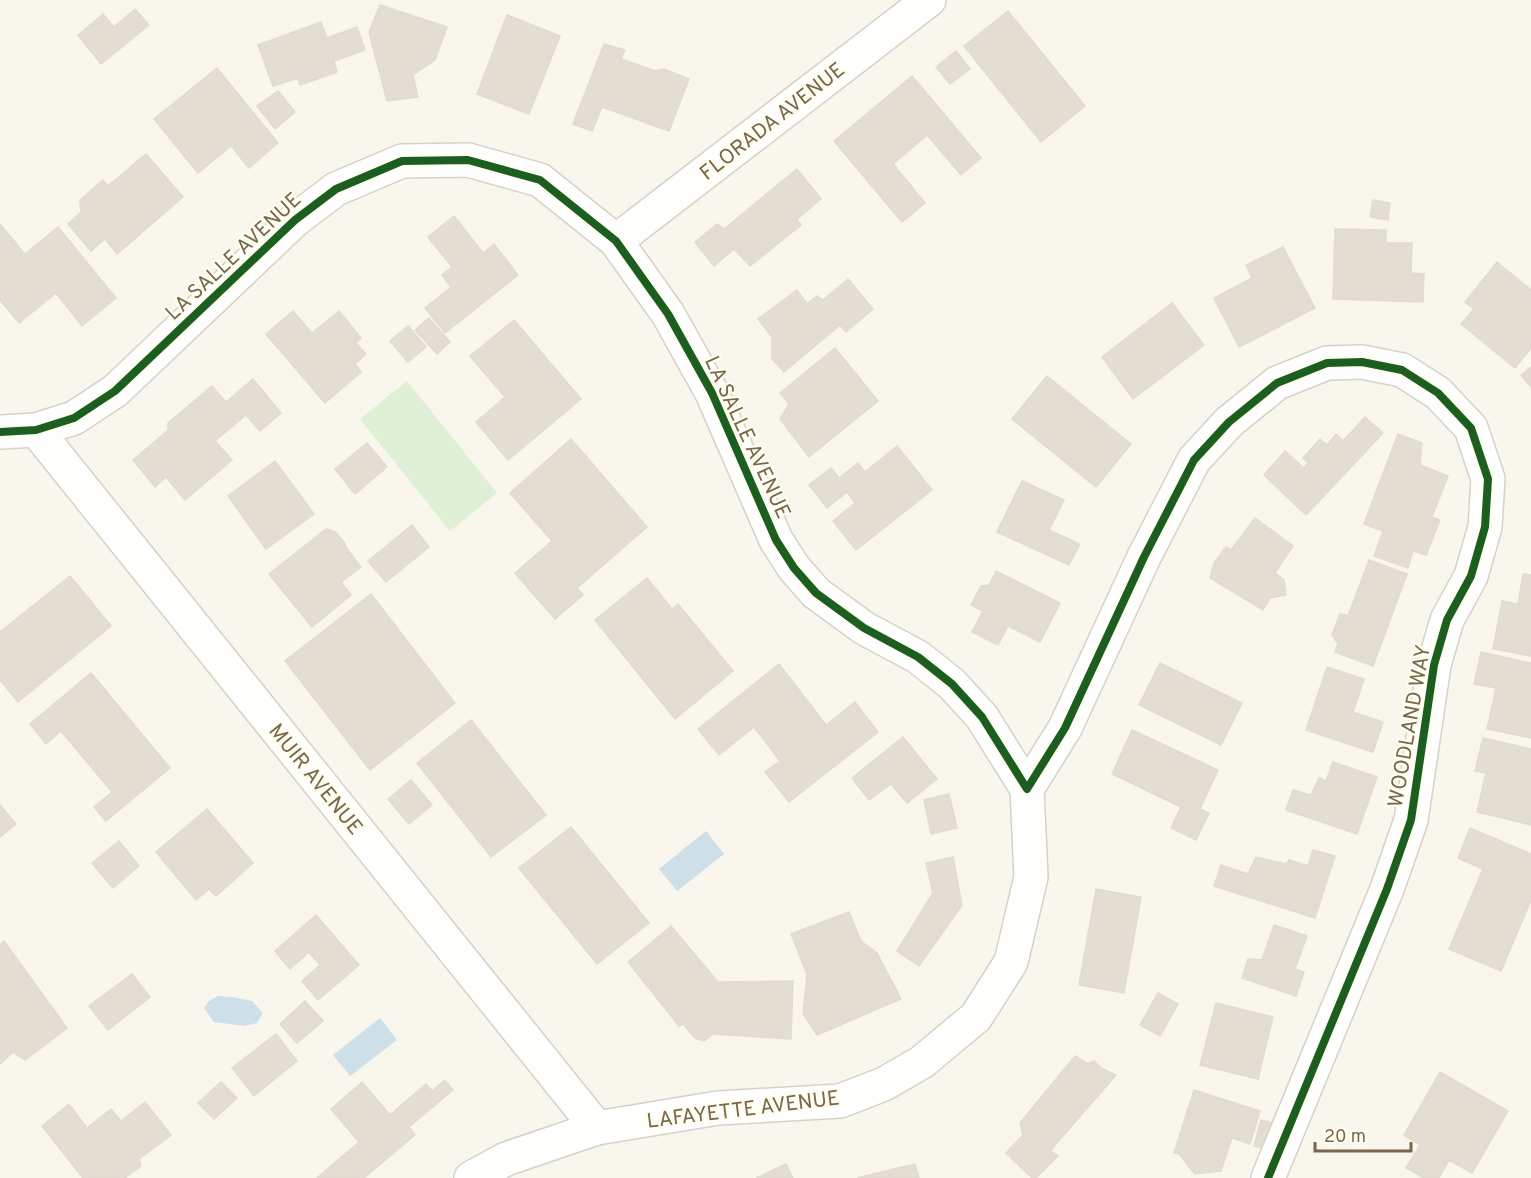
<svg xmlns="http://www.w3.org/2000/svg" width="1531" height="1178" font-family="Overpass,sans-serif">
	<rect width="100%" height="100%" fill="#f8f6ed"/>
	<path fill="#dff0d7" d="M407,381l90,112 -47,38 -90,-112z"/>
	<g fill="#cde0ea">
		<path d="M706,831l18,23 -47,37 -18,-22z"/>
		<path d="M218,996l14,1 20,4 11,12 -6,10 -13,3 -30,-4 -10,-14 5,-7z"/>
		<path d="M380,1018l17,22 -47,36 -17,-21z"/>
	</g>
	<g fill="#e3ded1" stroke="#e1dccf" stroke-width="1.5">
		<path d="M380,5l67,22 -12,33 -22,15 5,22 -31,4 -18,-69z"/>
		<path d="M135,9l14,16 -48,39 -23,-29 25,-21 11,13z"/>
		<path d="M1008,11l77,95 -44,36 -77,-96z"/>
		<path d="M507,15l53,21 -31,78 -52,-20z"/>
		<path d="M321,22l6,16 30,-11 8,23 -31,11 3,11 -37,13 -2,-7 -25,8 -15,-41z"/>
		<path d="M604,44l21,6 -4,9 34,12 9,-2 25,10 -20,52 -67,-24 -10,24 -19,-7z"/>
		<path d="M956,51l14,18 -20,15 -14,-17z"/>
		<path d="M217,68l61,75 -29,25 -18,-22 -33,27 -44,-54z"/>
		<path d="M912,76l69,82 -20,17 -34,-40 -34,29 32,39 -23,19 -68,-81z"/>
		<path d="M278,91l17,21 -20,17 -18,-23z"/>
		<path d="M146,154l37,43 -66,57 -12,-15 -14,12 -23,-27 13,-12 -1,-12 23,-20 5,6z"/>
		<path d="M797,169l24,30 -24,20 4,6 -51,41 -16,-17 -20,17 -19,-24 22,-18 7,5z"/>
		<path d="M1373,200l17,3 -2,17 -18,-3z"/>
		<path d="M454,216l29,37 11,-9 24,31 -73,58 -20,-25 26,-21 -9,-12 10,-8 -24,-30z"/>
		<path d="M0,224l25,30 33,-27 58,71 -34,28 -26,-33 -37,30 -19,-23z"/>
		<path d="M1335,229l51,1v13h26l-1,30 13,1 -1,28 -90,-3z"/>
		<path d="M1283,247l32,61 -76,39 -25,-49 38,-20 -6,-13z"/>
		<path d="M1497,262l34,28v58l-16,20 -54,-44 13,-15 -9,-7z"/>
		<path d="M848,279l25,30 -27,23 -6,-7 -56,47 -12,-13v-22l-14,-18 39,-29 10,14 10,-8 6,4z"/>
		<path d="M1172,303l32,42 -71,54 -31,-42z"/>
		<path d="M293,311l19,22 27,-22 22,27 -5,5 10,11 -11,10 6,8 -36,31 -59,-69z"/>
		<path d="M429,318l21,24 -13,12 -22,-24z"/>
		<path d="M514,320l67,79 -73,61 -32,-38 29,-25 -35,-41z"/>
		<path d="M408,326l18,21 -18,15 -18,-21z"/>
		<path d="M835,348l43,53 -69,56 -29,-38 9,-15 -9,-11z"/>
		<path d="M1531,367v20l-10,-12z"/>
		<path d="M1047,376l84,68 -35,43 -84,-68z"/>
		<path d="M253,379l28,34 -21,18 -14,-16 -31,26 17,19 -47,40 -19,-23 -11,10 -22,-27 35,-30v-7l44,-37 14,16z"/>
		<path d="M1365,417l18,16 -77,82 -42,-40 21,-24 19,17 4,-5 -5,-5 17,-19 7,6 9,-11 7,7z"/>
		<path d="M1398,434l24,9 -2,22 28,11 -16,41 8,3 -14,35 -13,-4 -5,17 -34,-12 9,-25 -19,-7z"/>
		<path d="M571,439l76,88 -70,61 6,7 -28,24 -40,-46 37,-32 -42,-48z"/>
		<path d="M367,443l20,24 -32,27 -20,-25z"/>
		<path d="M897,446l35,44 -76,60 -23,-29 22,-18 -8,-11 -20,16 -18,-23 22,-17 8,10 19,-15 7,9z"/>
		<path d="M275,461l39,53 -48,35 -38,-53z"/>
		<path d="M1022,481l42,19 -15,30 31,14 -11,21 -72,-33z"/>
		<path d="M1255,518l38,28 -18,27 9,7 2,15 -16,3 -7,12 -53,-32 4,-15 12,-16 5,3z"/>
		<path d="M412,525l17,22 -43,35 -18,-21z"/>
		<path d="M326,529l9,3 9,10 3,7 14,18 -20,15 10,13 -39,32 -43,-53z"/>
		<path d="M1369,560l38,14 -34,92 -38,-14 3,-8 -6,-9 8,-21 8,2z"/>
		<path d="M996,571l64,32 -20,39 -32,-16 -10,19 -26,-13 11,-21 -12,-6 10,-19 8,-1z"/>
		<path d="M1523,574l8,1v81l-38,-7 9,-48 16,3z"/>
		<path d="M70,576l41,50 -93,76 -18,-22v-48z"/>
		<path d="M647,578l25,31 6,-5 55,67 -58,48 -80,-99z"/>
		<path d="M371,594l84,109 -85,67 -85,-109z"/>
		<path d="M1481,652l50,11v75l-44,-9 9,-41 -22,-4z"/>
		<path d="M1160,663l82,40 -21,42 -82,-40z"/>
		<path d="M779,664l47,61 29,-23 23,30 -89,70 -24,-30 15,-11 -26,-34 -35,28 -21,-26z"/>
		<path d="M1327,667l37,12 -11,33 30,10 -10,30 -67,-22z"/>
		<path d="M91,673l79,95 -64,53 -12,-14 18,-15 -51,-61 -15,13 -16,-20z"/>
		<path d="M471,720l75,95 -55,42 -74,-94z"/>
		<path d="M1132,730l86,40 -18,39 9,4 -13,27 -25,-12 10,-21 -69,-33z"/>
		<path d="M903,737l34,42 -30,24 -16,-19 -22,16 -17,-22z"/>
		<path d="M1483,738l48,11v76l-54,-13 9,-39 -11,-2z"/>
		<path d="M1333,762l44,15 -20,57 -71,-24 7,-20 18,5 8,-17 7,3z"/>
		<path d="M411,780l21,25 -23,19 -21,-25z"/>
		<path d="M949,794l8,34 -26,6 -7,-34z"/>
		<path d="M0,805l16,19 -16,13z"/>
		<path d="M207,809l46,54 -37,33 -7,-7 -13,11 -40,-48z"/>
		<path d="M571,827l78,96 -52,41 -78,-96z"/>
		<path d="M1470,828l61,26v46l-30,71 -52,-22 34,-80 -25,-11z"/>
		<path d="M119,841l20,25 -26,22 -21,-25z"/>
		<path d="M1313,850l22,6 -20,62 -101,-32 7,-21 27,9 8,-17 30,7 3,-4 19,6z"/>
		<path d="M953,857l9,48 -43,61 -22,-15 36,-58 -7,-30z"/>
		<path d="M1096,889l45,8 -17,96 -45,-8z"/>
		<path d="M849,912l12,29 16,12 24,46 -84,36 -14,-21 4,-40 -16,-40z"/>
		<path d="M316,915l43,50 -41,35 -16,-19 18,-16 -11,-13 -19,17 -15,-18z"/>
		<path d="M1274,925l33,11 -12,33 9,3 -8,24 -54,-18 6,-19 14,1z"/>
		<path d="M671,926l47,56 75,-1 -2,58 -78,-5 -9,7 -9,-3 -12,-14 -4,2 -51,-64z"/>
		<path d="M4,941l63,87 -42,32 -12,-8 -13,12v-119z"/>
		<path d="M132,974l18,23 -42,33 -19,-24z"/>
		<path d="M1158,993l20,11 -18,32 -20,-11z"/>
		<path d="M305,1001l18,20 -26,22 -17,-19z"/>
		<path d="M1216,1003l57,14 -15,62 -58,-14z"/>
		<path d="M276,1034l21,27 -43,35 -22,-28z"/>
		<path d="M1075,1056l13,8 6,-3 7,7 15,7 -66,76 8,5 -22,22h-4l-26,-25 17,-18 -3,-12z"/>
		<path d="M1440,1072l68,39 -36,62 -23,-13 -10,18h-15l-18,-10 14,-23 -16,-10z"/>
		<path d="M445,1080l8,10 -44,37 6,8 -51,43h-47l42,-36 -28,-33 31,-27 28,33 36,-31 6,7z"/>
		<path d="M221,1082l16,16 -23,21 -16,-16z"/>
		<path d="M1194,1090l66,21 -10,33 -18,-6 -11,33 -26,3 -16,-20 -5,-1z"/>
		<path d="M145,1102l26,33 -32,24 2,7 -16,12h-42l-41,-52 27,-22 18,24 24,-19 10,12z"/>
		<path d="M1261,1120l17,4 -6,26 -18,-4z"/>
		<path d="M786,1164l7,14h-37z"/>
		<path d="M915,1164l4,14h-62z"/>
	</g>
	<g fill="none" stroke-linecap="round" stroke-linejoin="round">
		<g stroke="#d5d2c8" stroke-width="36">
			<g id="minor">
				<path d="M616,241l313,-241"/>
				<path d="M36,430l561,698"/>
				<path d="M0,432l36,-2 38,-12 41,-27 180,-171 41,-31 66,-28 66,-1 72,20 76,61 52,73 44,79 64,147 18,28 22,25 48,35 54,29 34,27 30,33 45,72"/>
				<path d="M1027,789l38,-61 79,-171 50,-97 35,-38 48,-39 50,-20 35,-1 40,8 36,23 33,35 17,51 -3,48 -14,49 -24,44 -13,45 -23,155 -24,69 -119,289"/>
				<path d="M471,1178l35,-19 91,-31 121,-20 122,-7 44,-17 38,-22 54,-45 35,-55 20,-85 -4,-88"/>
			</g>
		</g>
		<use href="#minor" stroke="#fefefc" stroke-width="33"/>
		<g stroke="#fffdef" stroke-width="11">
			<path id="cycleway" d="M0,432l36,-2 38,-12 41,-27 180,-171 41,-31 66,-28 66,-1 72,20 76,61 52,73 44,79 64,147 18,28 22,25 48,35 54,29 34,27 30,33 45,72 38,-61 79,-171 50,-97 35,-38 48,-39 50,-20 35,-1 40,8 36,23 33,35 17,51 -3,48 -14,49 -24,44 -13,45 -23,155 -24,69 -119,289"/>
		</g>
		<use href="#cycleway" stroke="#1b5e20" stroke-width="8"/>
	</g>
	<g text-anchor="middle" stroke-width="4.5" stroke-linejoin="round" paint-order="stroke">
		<g font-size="21" fill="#78674b" stroke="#fffdef">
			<text transform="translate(772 121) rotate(-38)" y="7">FLORADA AVENUE</text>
			<text transform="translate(233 256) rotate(-43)" y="7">LA SALLE AVENUE</text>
			<text transform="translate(748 437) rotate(65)" y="7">LA SALLE AVENUE</text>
			<text transform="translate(1409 726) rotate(-80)" y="7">WOODLAND WAY</text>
			<text transform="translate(316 779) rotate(51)" y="7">MUIR AVENUE</text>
			<text transform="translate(743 1109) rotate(-7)" y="7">LAFAYETTE AVENUE</text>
		</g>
	</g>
	<path d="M1315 1142v9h96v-9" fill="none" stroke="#78674b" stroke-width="3"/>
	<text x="1324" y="1142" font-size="18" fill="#78674b" stroke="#fffdef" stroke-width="4.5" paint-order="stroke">20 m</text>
</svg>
